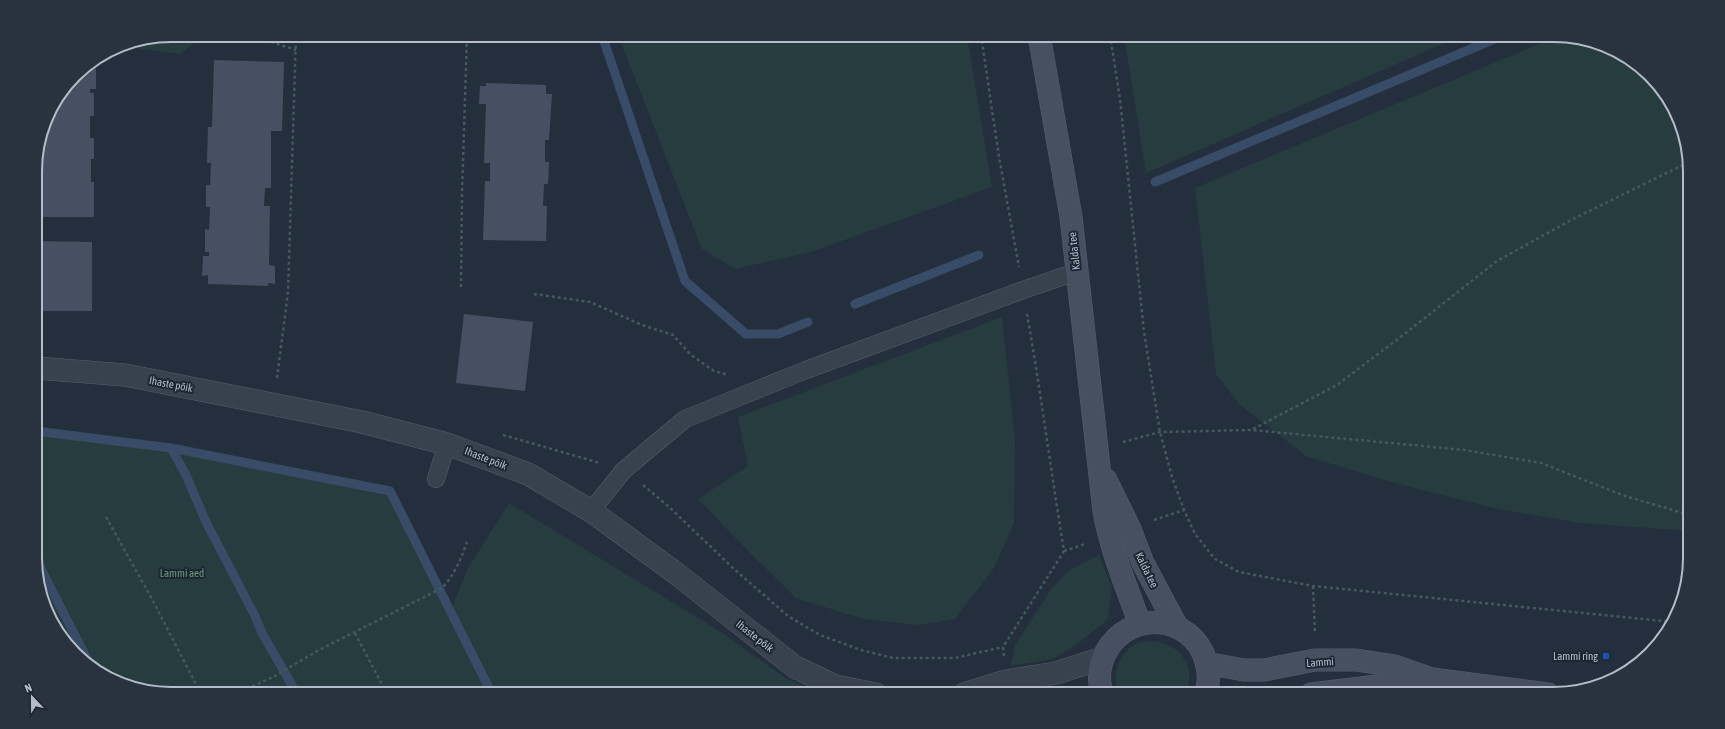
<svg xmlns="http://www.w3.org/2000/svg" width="1725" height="729" font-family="'Asap Condensed',sans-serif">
	<rect width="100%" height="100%" fill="#242f3e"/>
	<g fill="#263c3f">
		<path d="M171,35h34l-25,19 -40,-5 -8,-6z"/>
		<path d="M618,35h349l25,152 -181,65 -76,17 -33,-20z"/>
		<path d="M1124,35h339l-317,138z"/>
		<path d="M1558,36l48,9 56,43 27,65 1,378 -110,-8 -91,-16 -105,-27 -78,-24 -67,-52 -23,-30 -21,-186z"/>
		<path d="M1002,317l13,124 -1,82 -20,45 -39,51 -35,6 -57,-6 -67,-21 -46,-45 -52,-54 50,-33 -10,-49z"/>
		<path d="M36,431l135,17 219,43 61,119 17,-42 41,-65 209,127 68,48 34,16h-649l-52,-10 -56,-43 -27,-65z"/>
		<path d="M1099,555l13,33 -4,31 -28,23 -27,17 -42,7 4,-21 37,-57 16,-17z"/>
		<path d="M1148,641c31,1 49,23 38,53h-67c-8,-18 -1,-41 17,-50 4,-2 8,-2 12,-3z"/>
	</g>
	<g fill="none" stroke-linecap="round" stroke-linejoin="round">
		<g stroke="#394c67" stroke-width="9">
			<path d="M602,35l83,246 61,53h32l30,-12"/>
			<path d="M1155,182l349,-147"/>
			<path d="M855,304l124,-49"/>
			<path d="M36,431l135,17 219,43 102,203"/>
			<path d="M171,448l15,27 20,47 49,94 7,17 35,61"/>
			<path d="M36,559l51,100"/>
		</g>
	</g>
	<g fill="#455162">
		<path d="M214,60l70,2 -2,69h-11v57h-6l-1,18h6l-1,59 6,1v18l-7,-1v3l-60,-2v-9l-6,1 1,-20h6v-4h-4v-23l4,1 1,-23h-4v-22h4l1,-22h-4l1,-36h4z"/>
		<path d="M90,64v5h6v20h-6v4h4v23h-4v22h4v21h-3v23h3v35h-59v-55l14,-51 32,-42z"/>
		<path d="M486,83l60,2v9h6l-3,46h-4v22h4l-1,22h-4l-1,22h4l-1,35 -63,-1 2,-59h5v-18h-6l2,-59h-7l1,-18h6z"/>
		<path d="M35,241l57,1v69h-56z"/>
		<path d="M464,314l69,8 -8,69 -69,-8z"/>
	</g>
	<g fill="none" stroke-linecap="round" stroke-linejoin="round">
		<g stroke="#565f6c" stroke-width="18">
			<g id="lane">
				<path d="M436,479l11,-35"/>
				<path d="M591,511l33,-41 61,-51 121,-49 217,-80 53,-18"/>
			</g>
		</g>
		<g stroke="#565f6c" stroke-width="23">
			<g id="street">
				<path d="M36,368l89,7 237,47 85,22 81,30 63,37 86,63 118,93 40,19 41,8"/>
				<path d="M964,694l42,-13 50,-8 47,-15"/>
			</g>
		</g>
		<g stroke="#565f6c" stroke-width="23">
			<g id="secondary">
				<path d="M1039,35l32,182 33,294c7,39 22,75 36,113"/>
				<path d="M1106,480l24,49 13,34 34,64"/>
				<path d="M1206,663l38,7h20l51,-10h41l39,6 37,13 116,15"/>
				<path d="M1103,694c-6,-13 -4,-29 3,-42 23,-42 85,-39 100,9 3,11 4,22 -1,33"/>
				<path d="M1311,694l116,-14"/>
			</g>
		</g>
		<g stroke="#44595c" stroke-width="2.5" stroke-dasharray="3 3" stroke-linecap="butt">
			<path d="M981,35l18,122 20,110"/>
			<path d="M1110,35l10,64 24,233 16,100 12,45 12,33 11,24 20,25 24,13 74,14 360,36"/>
			<path d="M200,39l53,-3 43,14"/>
			<path d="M461,287l1,-94 5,-158"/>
			<path d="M534,294l56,8 52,23 31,10 18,20 23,16 14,4"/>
			<path d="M277,378l11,-86 8,-257"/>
			<path d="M1253,429l84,-44 61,-46 99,-78 76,-42 116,-57"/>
			<path d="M503,435l97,28"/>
			<path d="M1123,442l37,-10 92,-2 213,20 76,13 84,33 65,19"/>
			<path d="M643,485l26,22 64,61 55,48 32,19 41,15 32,8h62l48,-11"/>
			<path d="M106,517l46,82 49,95"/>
			<path d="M1154,520l30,-10"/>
			<path d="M1064,551l21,-7"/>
			<path d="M1313,586l2,48"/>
			<path d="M355,633l32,61"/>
			<path d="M1004,656l-1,-9 61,-96c-13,-79 -23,-158 -37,-237"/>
			<path d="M236,694l39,-18 42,-25 125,-63c13,-14 19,-29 25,-46"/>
		</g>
		<use href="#lane" stroke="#38414e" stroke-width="17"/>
		<use href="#street" stroke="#38414e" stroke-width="22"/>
		<use href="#secondary" stroke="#465061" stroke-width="22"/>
	</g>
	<rect fill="#1a4fb4" stroke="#1d2633" stroke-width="1.5" x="1602" y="652" width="8" height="8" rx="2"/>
	<g text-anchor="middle" stroke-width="4" stroke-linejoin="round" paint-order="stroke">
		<g font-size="11" fill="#b4bcc9" stroke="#1d2633">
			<text transform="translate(1074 251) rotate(-96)" y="4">Kalda tee</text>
			<text transform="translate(171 384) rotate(11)" y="4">Ihaste põik</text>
			<text transform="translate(486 458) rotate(21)" y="4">Ihaste põik</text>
			<text transform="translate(1147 570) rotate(64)" y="4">Kalda tee</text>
			<text transform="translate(755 636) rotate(38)" y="4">Ihaste põik</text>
			<text transform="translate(1320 662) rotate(-4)" y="4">Lammi</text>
		</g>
		<g font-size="11" fill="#6b9a76" stroke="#1d2633">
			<text x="182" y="577">Lammi aed</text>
		</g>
		<g font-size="11" fill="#b4bcc9" stroke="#1d2633" text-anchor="end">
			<text x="1598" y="660">Lammi ring</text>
		</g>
	</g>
	<path d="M0 0H1725V729H0ZM171 42H1554A129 129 0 0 1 1683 171V558A129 129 0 0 1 1554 687H171A129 129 0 0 1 42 558V171A129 129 0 0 1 171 42Z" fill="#29323f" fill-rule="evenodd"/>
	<path fill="none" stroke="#b4bcc9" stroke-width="2" d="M171 42H1554A129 129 0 0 1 1683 171V558A129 129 0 0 1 1554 687H171A129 129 0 0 1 42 558V171A129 129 0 0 1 171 42Z"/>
	<g transform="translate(32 697) rotate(338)" stroke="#1d2633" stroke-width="3" paint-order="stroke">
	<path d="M0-3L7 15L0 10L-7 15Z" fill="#b4bcc9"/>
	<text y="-6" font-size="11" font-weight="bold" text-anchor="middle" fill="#b4bcc9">N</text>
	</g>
</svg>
